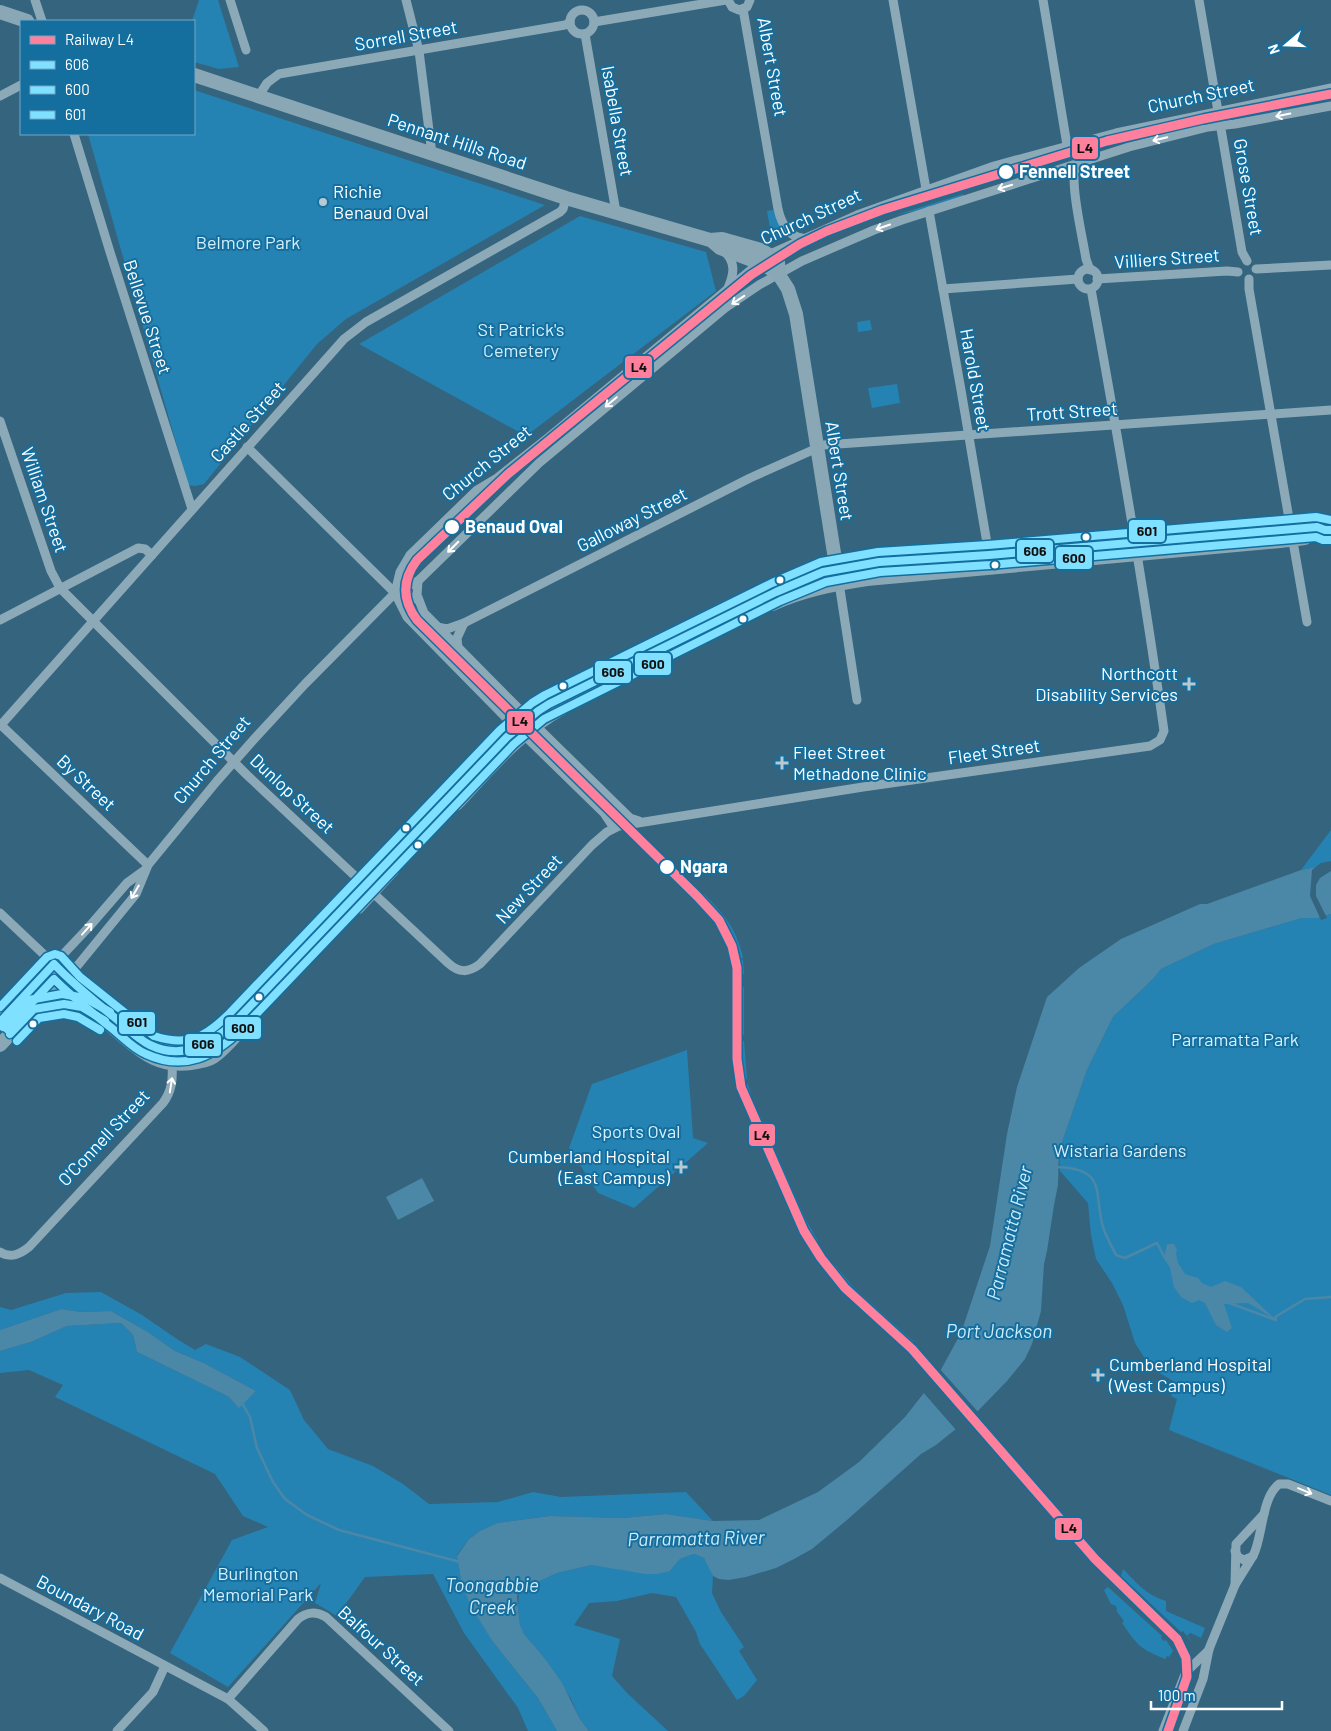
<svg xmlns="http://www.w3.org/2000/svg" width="1331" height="1731" font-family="Barlow,sans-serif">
	<rect width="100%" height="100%" fill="#34647e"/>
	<g fill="#2583b3">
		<path d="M199,0h19l21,67 -20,2 -25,-7v-41h-2z"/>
		<path d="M194,90l351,115 -199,114 -29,25 -113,140 -9,2 -7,-1 -100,-351h106z"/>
		<path d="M963,194l1,3 -40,12 -28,6z"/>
		<path d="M773,210l12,23 -11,6h-2l-5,-28z"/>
		<path d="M580,216l126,36 10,39 -190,145 -167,-92z"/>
		<path d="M870,320l2,10 -14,2 -1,-10z"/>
		<path d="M897,384l3,19 -28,5 -4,-20z"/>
		<path d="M1331,830v34l-30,6z"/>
		<path d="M704,894c20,20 32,34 39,63l-9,8c-8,-30 -16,-40 -38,-62z"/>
		<path d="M1331,914v581l-162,-65 8,-31 -6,-3 4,-14 -19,-11 -12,-14 -9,-14 -12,-38 -11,-22 -16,-24 -5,-24 -3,-32 -28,-32 -1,-20 28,-81 26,-53 40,-38 8,-10 53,-25 88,-26h16z"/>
		<path d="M743,959l1,15 -10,-1v-6z"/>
		<path d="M740,987h4v48h-9v-45h4z"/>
		<path d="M734,1041h10l3,38 -10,1z"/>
		<path d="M687,1050l6,88 15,5 -74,65 -36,-15 -29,-45 23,-64z"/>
		<path d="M748,1084l4,14 13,29 -10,4 -18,-44z"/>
		<path d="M767,1132l39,88 12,21 -9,5 -12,-23 -39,-87z"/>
		<path d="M833,1263l21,25 60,54 -8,8 -72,-67 -8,-12z"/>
		<path d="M101,1292l41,23 35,24 18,11 11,-6 34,13 50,33 14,30 24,29 45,17 30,18 26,20 69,-2 35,-10 28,5 125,-5 27,29 -47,-7 -43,4 -73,-2 -53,7 -17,8 -11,8 -12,16 4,25 32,62 45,56 19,33h-29l-10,-23 -54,-75 -31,-59 -68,3 -28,39 -22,-13 6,-20 -93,104 -58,-34 62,-113 36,-13 -25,-11 -28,-42 -160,-77 8,-12 -34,-15 -29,3v-22l31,-9 36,-16 54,-3 12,12 4,17 92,45 10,10 17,-16 -52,-28 -29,-12 -27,-19 -37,-21 -30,1 -20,-3 -61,21v-23l11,3 55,-17z"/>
		<path d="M694,1554l10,4 5,8 4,10 -1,17 9,19 23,35 -5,4 18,29 -13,16 -7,4 -37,-56 -4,-12 -20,-35 -24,-4 -35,8 -28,2 -15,22 46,14 -8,37 15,17 41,38h-79l-9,-12 -9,-20 -28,-43 -19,-22 -4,-9 -2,-17 1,-17 6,-6 13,-3 19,-9 35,-8 78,6 10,-12z"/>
		<path d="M1123,1569c14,14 23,26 43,32v10l39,17 -4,10 -10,-5 -4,2 6,9 -10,-13 -2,1 -60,-56z"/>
		<path d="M1108,1587l54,49 -1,2 3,3 2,-1 7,11 -4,6 -2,-1 -2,3c-26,-11 -27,-13 -43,-36l2,-2 -7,-9 -1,-6 -5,-2 -7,-14z"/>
	</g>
	<g fill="#4b87a7">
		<path d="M1331,864v50l-13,4h-16l-88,26 -53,25 -8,10 -40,38 -26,53 -28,81 -1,34 -4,20 -7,46 -3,13 -3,47 -9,33 -7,15 -18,22 -30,31 -41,33 -15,9 -74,66 -35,29 -18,10 -18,9 -30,9 -17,3 -10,-1 -6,-3 -9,-18 -10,-4 -14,5 -10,12 -13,3h-12l-53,-9 -35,8 -19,9 -13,3 -6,6 -2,5 1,12 2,17 4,9 19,22 19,27 18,36 9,12h-32l-19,-33 -45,-56 -23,-37 -9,-25 -4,-24 12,-17 11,-8 17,-8 53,-7 73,2 43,-4 47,7 46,-1 59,-28 41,-30 46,-45 33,-42 23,-42 29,-87 17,-112 10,-47 30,-90 32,-29 42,-29 79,-35h7l94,-34z"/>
		<path d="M422,1178l12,23 -36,19 -12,-23z"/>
		<path d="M1167,1244h7l3,6 -1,4 2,9 7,11 13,4 4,5 9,4 14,-6 16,6 35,33 -28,-17 -24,1 8,24 -5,4 -11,-7 -11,-22 -6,-3 -7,3 -11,-6 -7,-10 -4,-19 -6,-10z"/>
		<path d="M61,1309l20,3 30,-1 37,21 27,19 29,12 52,28 -17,17 -10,-11 -92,-45 -4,-17 -12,-12 -54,3 -36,16 -31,9v-21z"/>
	</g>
	<g fill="#34647e">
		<path d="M1331,861v10l-11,7 -4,7v11l11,22 -6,2 -11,-24 2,-26 9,-7z"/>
		<path d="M939,1368l40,45 -22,18 -35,-40z"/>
	</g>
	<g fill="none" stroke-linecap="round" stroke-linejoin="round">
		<g stroke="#4b87a7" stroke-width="2.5">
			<path d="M1057,1167c53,2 35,28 47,63 3,8 8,17 12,25l9,3 32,-15 9,17"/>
			<path d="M1229,1303l47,17 -1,-3 30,-18 26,-2"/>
			<path d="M242,1403l8,14 7,31 16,34 12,17 22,16 32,15 121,32"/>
		</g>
		<g stroke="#8ca9b8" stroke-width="9">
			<path d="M35,0l7,21"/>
			<path d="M230,0l16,50"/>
			<path d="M406,0l13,51 13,103"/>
			<path d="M728,0l4,7 7,3 8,-3 3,-7"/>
			<path d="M893,0l33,189"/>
			<path d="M1043,0l24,145"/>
			<path d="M1199,0l43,252 5,9"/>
			<path d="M743,9l35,200c3,13 9,27 24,29"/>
			<circle cx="582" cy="22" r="12"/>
			<path d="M594,22l132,-22"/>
			<path d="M585,34l31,178"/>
			<path d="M0,96l21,-11"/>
			<path d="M258,97l9,-14 12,-9 286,-49 5,-3"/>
			<path d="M74,134l36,118 82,257"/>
			<path d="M1076,165c-7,16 7,74 10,94l4,11"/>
			<path d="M929,211l32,179 28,165"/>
			<path d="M725,252c11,11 9,22 3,36"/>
			<path d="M1256,269l75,-4"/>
			<circle cx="1088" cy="279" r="10"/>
			<path d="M1097,279l130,-8 11,1"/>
			<path d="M1249,279v10l58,333"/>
			<path d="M943,289l135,-10"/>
			<path d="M0,421l51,150 9,17 187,187 201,188c11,10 20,10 32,1l112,-119 15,-13 12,-6 244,-39 287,-41 10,-6 4,-9c-21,-148 -46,-295 -73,-442"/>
			<path d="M247,447l148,146 12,24 109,111"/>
			<path d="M418,581l-1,14 7,18 105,106"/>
			<path d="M839,583l18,117"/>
			<path d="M395,593l5,-21 10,-17 67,-65 20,-12 52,-41 221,-183 87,-39 137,-49 122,-33 215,-45"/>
			<path d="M395,593l20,5 3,2"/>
			<path d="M0,620l138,-72 7,1 7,6"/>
			<path d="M437,627l10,2 17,-6 286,-145 74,-33 507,-35"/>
			<path d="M458,648l-1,-10 7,-15"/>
			<path d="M1,725l147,140"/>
			<path d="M535,725l95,93 9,3"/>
			<path d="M0,726l344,-387 22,-17 194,-110 3,-3 3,-11"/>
			<path d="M523,734l81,79 10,15"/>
			<path d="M0,913l54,51 34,-36 39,-45 18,-13"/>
			<path d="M65,976l13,-11 58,-71 12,-29 69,-84 39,-44 49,-53 90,-91 23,-12 121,-118 186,-155 34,-23 43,-24 72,-31 28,-10 227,-73 79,-20 27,-3 96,-18"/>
			<path d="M0,1252c11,7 20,2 29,-5l134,-144c9,-12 10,-24 9,-38"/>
			<path d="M1235,1551l3,6 6,3 9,-4c10,-19 8,-58 26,-72h9l43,17"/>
			<path d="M0,1578l228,121 36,32"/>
			<path d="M1235,1585l1,-41 28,-30"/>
			<path d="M228,1699l70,-80c9,-7 17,-8 28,-2l123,114"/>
			<path d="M117,1731l36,-39 12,-26"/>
			<path d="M1163,1731l23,-59 23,-22"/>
			<path d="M1183,1731l20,-52 6,-30 26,-64 18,-29"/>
		</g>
		<g stroke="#8aa7b5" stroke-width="14">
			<path d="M0,12l27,9"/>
			<path d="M194,75l372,123 144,42 12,-1 39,11 13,8 4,4 1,13 9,14 8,25 42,264"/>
			<path d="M713,242l7,6 45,17 14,10"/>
			<path d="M772,604c31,-14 62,-20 95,-25l413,-38 25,-3"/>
			<path d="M456,804c33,-35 64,-73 106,-96"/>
			<path d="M358,907l35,-38"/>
			<path d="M34,1009c16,-3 32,-8 49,-2 15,6 28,19 40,29 22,19 38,31 68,27 8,-1 16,-2 22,-6 12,-8 21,-20 30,-30"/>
			<path d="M0,1022l54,-58 19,20 76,61c44,19 68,-4 97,-34l261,-274 31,-26 11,-7 227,-112 47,-20 56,-10 110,-7 328,-28 8,3h6"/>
			<path d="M0,1045l65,-69"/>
		</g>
		<path stroke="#8ca8b6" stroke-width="1" d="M587,787l28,20"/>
		<g stroke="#146e9e" stroke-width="11">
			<g id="bus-1">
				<path d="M0,1022l54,-58c19,20 39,36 60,53 11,9 23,22 36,28 33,16 61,-1 85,-23l272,-285 31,-26 11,-7 227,-112 47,-20 56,-10 110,-7 328,-28 8,3h6"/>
				<path d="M10,1034l24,-25 30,-5 18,3 23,14"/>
			</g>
		</g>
		<g stroke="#146e9e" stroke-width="11">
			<g id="bus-2">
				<path d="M7,1029l47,-50c17,17 36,32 55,47 12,9 24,23 37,28 39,18 68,2 96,-25l272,-285 30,-25 236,-118 46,-19 54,-10 110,-7 326,-28 7,3h8"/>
				<path d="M17,1041l22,-23 25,-4 14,3 22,13"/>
			</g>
		</g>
		<g stroke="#146e9e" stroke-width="11">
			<g id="bus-3">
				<path d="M0,1007l47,-50 8,-3 6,2 19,21 74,59c34,11 50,2 74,-21l272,-285 32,-27 13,-8 227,-112 49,-21 57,-10 110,-7 328,-28 15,3"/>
				<path d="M3,1027l26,-27 33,-6 23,4 25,14"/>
			</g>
		</g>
		<use href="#bus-1" stroke="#80e0ff" stroke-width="8"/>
		<use href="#bus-2" stroke="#80e0ff" stroke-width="8"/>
		<use href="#bus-3" stroke="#80e0ff" stroke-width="8"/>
		<g stroke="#146e9e" stroke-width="12">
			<path id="rail-1" d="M1168,1731l19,-54 -1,-19 -9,-19 -82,-80 -183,-210 -67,-61 -24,-30 -17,-27 -63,-144 -4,-28v-91l-5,-22 -13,-26 -22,-24 -280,-276c-15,-20 -15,-40 0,-60l91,-86 243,-199 49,-31 27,-13 55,-21 225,-69 96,-22 128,-25"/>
		</g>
		<use href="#rail-1" stroke="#ff809c" stroke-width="9"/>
	</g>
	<defs><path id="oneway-shaft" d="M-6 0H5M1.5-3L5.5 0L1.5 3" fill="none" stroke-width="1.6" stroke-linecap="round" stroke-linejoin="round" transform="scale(1.25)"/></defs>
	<g stroke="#fff">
		<use href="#oneway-shaft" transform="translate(1283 115) rotate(169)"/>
		<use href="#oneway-shaft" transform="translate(1160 139) rotate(166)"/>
		<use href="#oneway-shaft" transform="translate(1005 187) rotate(163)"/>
		<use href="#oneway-shaft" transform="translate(883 227) rotate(161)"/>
		<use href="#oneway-shaft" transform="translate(738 300) rotate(147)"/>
		<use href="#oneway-shaft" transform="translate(611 402) rotate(140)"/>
		<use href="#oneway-shaft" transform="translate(453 547) rotate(135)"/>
		<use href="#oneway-shaft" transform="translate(135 892) rotate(120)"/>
		<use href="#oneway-shaft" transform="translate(87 929) rotate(-48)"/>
		<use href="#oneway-shaft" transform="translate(171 1085) rotate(-81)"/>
		<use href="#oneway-shaft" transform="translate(1305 1491) rotate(22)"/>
	</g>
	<g fill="#fff" stroke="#146e9e" stroke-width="2">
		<circle cx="1006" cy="172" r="8"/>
		<circle cx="452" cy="527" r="8"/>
		<circle cx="1086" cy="537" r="4.5"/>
		<circle cx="995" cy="565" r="4.5"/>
		<circle cx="780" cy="580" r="4.5"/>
		<circle cx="743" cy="619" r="4.5"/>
		<circle cx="563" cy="686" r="4.5"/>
		<circle cx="406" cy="828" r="4.5"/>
		<circle cx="418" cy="845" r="4.5"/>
		<circle cx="667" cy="867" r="8"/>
		<circle cx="259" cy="997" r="4.5"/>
		<circle cx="33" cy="1024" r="4.5"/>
	</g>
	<g fill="#b8c9d2" stroke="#146e9e" stroke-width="2">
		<circle cx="323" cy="202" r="5"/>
		<path d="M1186.5 676.5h5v5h5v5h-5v5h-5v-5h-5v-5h5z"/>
		<path d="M779.5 755.5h5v5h5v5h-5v5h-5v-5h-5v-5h5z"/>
		<path d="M678.5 1159.5h5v5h5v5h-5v5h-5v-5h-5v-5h5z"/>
		<path d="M1095.5 1367.5h5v5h5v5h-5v5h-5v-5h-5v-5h5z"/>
	</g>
	<g text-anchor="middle" stroke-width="4" stroke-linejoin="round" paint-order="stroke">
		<g font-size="18" fill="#fff" stroke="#146e9e">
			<text transform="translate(406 36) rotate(-10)" y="6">Sorrell Street</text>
			<text transform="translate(772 67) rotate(80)" y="6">Albert Street</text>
			<text transform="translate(1201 96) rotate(-12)" y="6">Church Street</text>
			<text transform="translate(617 121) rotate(80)" y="6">Isabella Street</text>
			<text transform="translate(457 142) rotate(18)" y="6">Pennant Hills Road</text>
			<text transform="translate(1248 187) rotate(80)" y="6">Grose Street</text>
			<text transform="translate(811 217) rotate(-25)" y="6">Church Street</text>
			<text transform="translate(1167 259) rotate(-4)" y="6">Villiers Street</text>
			<text transform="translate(147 317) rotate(72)" y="6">Bellevue Street</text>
			<text transform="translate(975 380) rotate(80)" y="6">Harold Street</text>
			<text transform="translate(1072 412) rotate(-4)" y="6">Trott Street</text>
			<text transform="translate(248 422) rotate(-48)" y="6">Castle Street</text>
			<text transform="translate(487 463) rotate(-39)" y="6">Church Street</text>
			<text transform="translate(839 471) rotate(81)" y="6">Albert Street</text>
			<text transform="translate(44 500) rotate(71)" y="6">William Street</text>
			<text transform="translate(632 520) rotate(-27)" y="6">Galloway Street</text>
			<text transform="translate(994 752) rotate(-8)" y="6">Fleet Street</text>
			<text transform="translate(212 760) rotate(-50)" y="6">Church Street</text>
			<text transform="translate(86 783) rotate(43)" y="6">By Street</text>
			<text transform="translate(292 794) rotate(43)" y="6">Dunlop Street</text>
			<text transform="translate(529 889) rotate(-47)" y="6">New Street</text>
			<text transform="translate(104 1138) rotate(-47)" y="6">O'Connell Street</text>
			<text transform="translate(90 1608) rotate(28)" y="6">Boundary Road</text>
			<text transform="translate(381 1646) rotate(42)" y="6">Balfour Street</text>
		</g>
		<g font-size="18" font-weight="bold" fill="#fff" stroke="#146e9e" text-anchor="start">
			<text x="1019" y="178">Fennell Street</text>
			<text x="465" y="533">Benaud Oval</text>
			<text x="680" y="873">Ngara</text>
		</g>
		<g font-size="18" fill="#fff" stroke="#146e9e" text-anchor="start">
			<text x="333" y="198">Richie<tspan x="333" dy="21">Benaud Oval</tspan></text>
			<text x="1178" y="680" text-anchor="end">Northcott<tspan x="1178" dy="21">Disability Services</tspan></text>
			<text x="793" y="759">Fleet Street<tspan x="793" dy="21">Methadone Clinic</tspan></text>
			<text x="670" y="1163" text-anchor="end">Cumberland Hospital<tspan x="670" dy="21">(East Campus)</tspan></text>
			<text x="1109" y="1371">Cumberland Hospital<tspan x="1109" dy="21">(West Campus)</tspan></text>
		</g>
		<g font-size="18" fill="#d4f0fd" stroke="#146e9e">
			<text x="248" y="249">Belmore Park</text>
			<text x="521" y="336">St Patrick's<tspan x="521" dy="21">Cemetery</tspan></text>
			<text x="1235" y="1046">Parramatta Park</text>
			<text x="636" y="1138">Sports Oval</text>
			<text x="1120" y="1157">Wistaria Gardens</text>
			<text x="258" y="1580">Burlington<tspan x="258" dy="21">Memorial Park</tspan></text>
		</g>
		<g font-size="19" font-style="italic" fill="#cdecfc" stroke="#146e9e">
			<text transform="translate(1009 1233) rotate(-76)" y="7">Parramatta River</text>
			<text x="999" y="1338">Port Jackson</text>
			<text transform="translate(696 1538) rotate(-1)" y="7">Parramatta River</text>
			<text x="492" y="1592">Toongabbie<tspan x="492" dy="22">Creek</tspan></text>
		</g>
	</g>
	<g stroke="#146e9e" stroke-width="2">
		<rect x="1071" y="136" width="28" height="24" rx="5" fill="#ff809c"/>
		<rect x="624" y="355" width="29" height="24" rx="5" fill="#ff809c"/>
		<rect x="1128" y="519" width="38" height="24" rx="5" fill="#80e0ff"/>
		<rect x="1016" y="539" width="38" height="24" rx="5" fill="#80e0ff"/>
		<rect x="1055" y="546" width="38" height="24" rx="5" fill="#80e0ff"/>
		<rect x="634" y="652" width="38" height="24" rx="5" fill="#80e0ff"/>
		<rect x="594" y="660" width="38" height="24" rx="5" fill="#80e0ff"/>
		<rect x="506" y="710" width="28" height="24" rx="5" fill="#ff809c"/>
		<rect x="118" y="1011" width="38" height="24" rx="5" fill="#80e0ff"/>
		<rect x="224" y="1016" width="38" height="24" rx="5" fill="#80e0ff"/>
		<rect x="184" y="1033" width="38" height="24" rx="5" fill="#80e0ff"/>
		<rect x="748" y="1123" width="28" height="24" rx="5" fill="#ff809c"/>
		<rect x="1054" y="1517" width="29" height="24" rx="5" fill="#ff809c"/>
	</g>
	<g font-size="14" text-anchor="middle" font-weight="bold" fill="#111">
		<text x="1085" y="153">L4</text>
		<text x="639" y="372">L4</text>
		<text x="1147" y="536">601</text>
		<text x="1035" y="556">606</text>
		<text x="1074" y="563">600</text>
		<text x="653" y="669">600</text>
		<text x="613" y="677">606</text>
		<text x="520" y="726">L4</text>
		<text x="137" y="1027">601</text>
		<text x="243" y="1033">600</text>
		<text x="203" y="1049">606</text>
		<text x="762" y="1140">L4</text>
		<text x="1069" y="1533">L4</text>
	</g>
	<rect x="20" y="20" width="175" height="115" fill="#146e9e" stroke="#72a8c5"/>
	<rect x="30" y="36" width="25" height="8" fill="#ff809c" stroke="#72a8c5"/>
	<text x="65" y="45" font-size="15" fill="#ffffff">Railway L4</text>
	<rect x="30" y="61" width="25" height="8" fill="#80e0ff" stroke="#72a8c5"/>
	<text x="65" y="70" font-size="15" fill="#ffffff">606</text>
	<rect x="30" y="86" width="25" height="8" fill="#80e0ff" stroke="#72a8c5"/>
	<text x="65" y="95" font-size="15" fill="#ffffff">600</text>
	<rect x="30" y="111" width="25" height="8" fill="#80e0ff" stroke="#72a8c5"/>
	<text x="65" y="120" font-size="15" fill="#ffffff">601</text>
	<g transform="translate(1286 45) rotate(251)" stroke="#146e9e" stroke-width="4" paint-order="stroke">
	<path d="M0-4L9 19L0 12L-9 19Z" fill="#ffffff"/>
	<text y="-8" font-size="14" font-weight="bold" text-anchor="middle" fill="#ffffff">N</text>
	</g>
	<path d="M1151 1701v8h131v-8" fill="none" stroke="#ffffff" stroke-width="2.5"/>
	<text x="1158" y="1701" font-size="15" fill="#ffffff" stroke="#146e9e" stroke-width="4" paint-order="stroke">100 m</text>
</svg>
